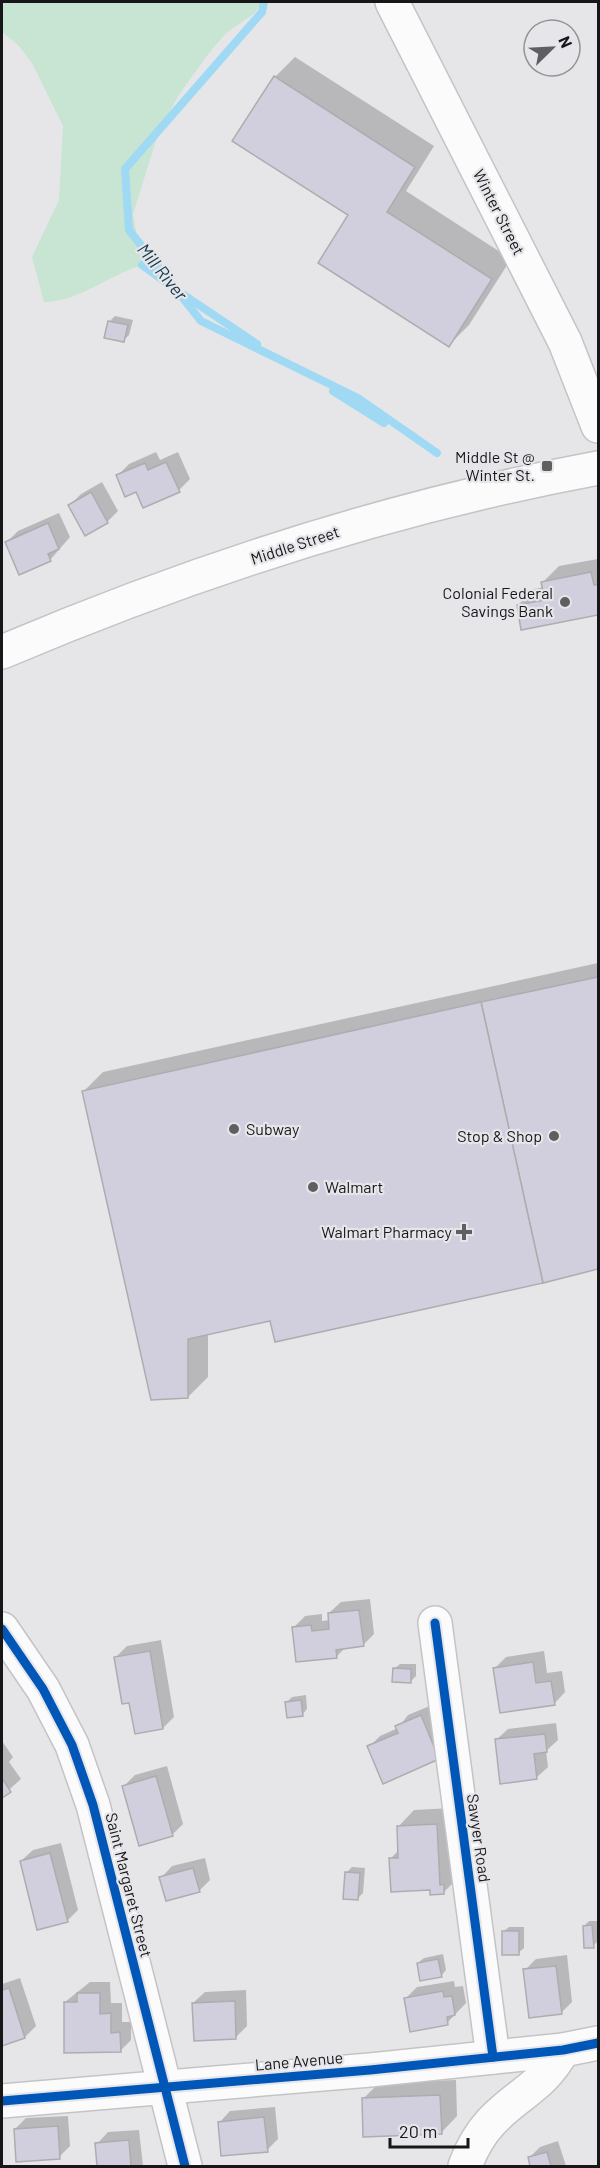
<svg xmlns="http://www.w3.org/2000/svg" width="600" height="2168" font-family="Barlow,sans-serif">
	<rect width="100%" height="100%" fill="#e6e6e9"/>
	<path fill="#c8e4d3" d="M2,2h260l-7,11 -29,20 -17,20 -29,40 -21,38 -26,83 9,51c-33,10 -64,37 -98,37l-12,-45 27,-57 4,-74 -31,-63 -14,-18 -16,-13z"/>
	<g fill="#0003">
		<path d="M295,57l139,89 -28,45 105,68 -42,66 -20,20 -99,-131 -75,-137z"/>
		<path d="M115,316l18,4 -4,15 -5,5 -14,-19z"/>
		<path d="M156,452l4,8 18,-8 12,27 -11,11h-42l-19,-15 11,-11z"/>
		<path d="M102,482l16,29 -11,11 -37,-17 11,-11z"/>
		<path d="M59,513l11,24 -20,23 -43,-18 11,-11z"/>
		<path d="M598,559v55l-76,14 -4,-23 16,-16 10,-2 -1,-5 16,-16z"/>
		<path d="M598,963v305l-321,73 -6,-21 -63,13v44l-20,20 -105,-305 20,-20z"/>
		<path d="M370,1599l4,35 -11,11 -17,2 -10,10 -42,-30 11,-11 17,-2v7l8,-1 -1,-7 12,-11z"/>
		<path d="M161,1640l13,77 -11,11 -32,-26 -15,-45 11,-11z"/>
		<path d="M544,1651l3,22 15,-2 3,21 -11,12 -59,-36 11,-11z"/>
		<path d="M400,1664h16v12l-5,5 -17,-12z"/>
		<path d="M306,1695l1,14 -5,6 -15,-13 5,-5z"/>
		<path d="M432,1705l7,53 -70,-11 11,-11 18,-8 10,-13z"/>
		<path d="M556,1723l2,17 -12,11 2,16 -12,11 -40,-38 12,-11z"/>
		<path d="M2,1741l11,16 -4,5 12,17 -19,17z"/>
		<path d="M167,1766l16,58 -11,11 -48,-49 11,-11z"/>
		<path d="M452,1808l8,68 -16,16 -12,-3 -42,-30 9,-9 -1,-23 16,-17z"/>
		<path d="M61,1843l17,67 -11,11 -46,-60 12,-11z"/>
		<path d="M205,1858l5,22 -11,11 -38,-13 11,-12z"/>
		<path d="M352,1867l13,1 -2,25 -6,6 -10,-27z"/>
		<path d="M589,1921h8l1,20 -5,5 -9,-20z"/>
		<path d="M509,1927h15v21l-6,5 -15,-21z"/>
		<path d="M443,1954l3,16 -5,6 -23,-13 6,-5z"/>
		<path d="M567,1955l5,47 -11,11 -36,-43 11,-11z"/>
		<path d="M20,1978l16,48 -11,11 -23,7v-60z"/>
		<path d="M454,1981l1,6 8,-1 3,17 -19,20 -41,-25 11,-11z"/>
		<path d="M90,1982h20l1,21h11v19h9v18l-11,11 -55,-49z"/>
		<path d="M246,1990l1,36 -11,11 -43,-34 12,-11z"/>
		<path d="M456,2080l1,36 -16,17 -78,-34 16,-16z"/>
		<path d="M275,2107l3,32 -11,11 -48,-27 11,-12z"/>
		<path d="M68,2116l2,30 -11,11 -44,-28 11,-11z"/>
		<path d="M139,2130l4,36h-44l-2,-22 11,-12z"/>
		<path d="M558,2141l8,25h-34l-3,-8 11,-11z"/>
	</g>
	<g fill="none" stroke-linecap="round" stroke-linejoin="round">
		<g stroke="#9fd9f4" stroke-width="8">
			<path d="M264,2l-2,10 -137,157 4,61 72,91 157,77 79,55"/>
			<path d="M142,265l25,18"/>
			<path d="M184,295l73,49"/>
			<path d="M333,391l51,32"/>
		</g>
	</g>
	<g fill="#d1cfdd" stroke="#adadb0" stroke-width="1.5">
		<path d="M274,76l141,91 -28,45 105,67 -43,68 -131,-84 30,-48 -116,-74z"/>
		<path d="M108,321l20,4 -4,17 -20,-4z"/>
		<path d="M166,462l14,30 -37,16 -7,-16 -11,5 -9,-22 29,-12 3,7z"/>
		<path d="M91,492l17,31 -23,13 -17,-31z"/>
		<path d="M48,523l11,26 -11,5 3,7 -32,14 -14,-33z"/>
		<path d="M591,572l3,13 4,-1v31l-77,15 -4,-25 28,-5 -4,-18z"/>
		<path d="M598,977v292l-55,14 -62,-281z"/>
		<path d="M481,1002l62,281 -268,59 -5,-21 -82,18v59l-37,2 -69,-309z"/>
		<path d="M359,1610l5,36 -28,4 1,8 -41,4 -4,-35 19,-2 1,6 17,-2 -1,-16z"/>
		<path d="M150,1651l13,78 -28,5 -6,-31 -7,1 -8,-47z"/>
		<path d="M533,1662l3,21 15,-2 4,24 -55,8 -7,-45z"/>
		<path d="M393,1668l18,1v14l-19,-1z"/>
		<path d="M301,1700l2,16 -16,2 -2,-16z"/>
		<path d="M421,1715l18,44 -56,25 -16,-38 31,-13 -3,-7z"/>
		<path d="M545,1734l2,18 -13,2 3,25 -37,5 -5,-45z"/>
		<path d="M156,1776l17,60 -34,10 -17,-60z"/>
		<path d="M2,1778l9,14 -9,6z"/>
		<path d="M437,1824l3,61 4,-1v10l-14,1v-5l-39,2 -2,-34h9l-1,-32z"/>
		<path d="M50,1853l18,69 -31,8 -17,-69z"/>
		<path d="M193,1868l7,24 -34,9 -7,-24z"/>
		<path d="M345,1872l15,1 -2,27 -15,-1z"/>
		<path d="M592,1925l2,23h-10l-1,-22z"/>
		<rect x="502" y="1931" width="17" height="24"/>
		<path d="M438,1959l4,18 -22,4 -3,-18z"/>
		<path d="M556,1966l6,48 -33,4 -6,-49z"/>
		<path d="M9,1988l16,50 -23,8v-56z"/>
		<path d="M443,1991l1,6 8,-1 3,19 -8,2 1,8 -38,7 -6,-34z"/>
		<path d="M77,1993h23v21l11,-1v20l9,-1 1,20 -57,1v-51h13z"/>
		<path d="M235,2001l1,38 -42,2 -2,-38z"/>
		<path d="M440,2095l2,39 -79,3 -1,-39z"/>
		<path d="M264,2117l4,35 -47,4 -3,-34z"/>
		<path d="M58,2126l2,33 -44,3 -2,-33z"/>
		<path d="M129,2140l2,26h-34l-2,-23z"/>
		<path d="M547,2152l4,14h-21l-2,-9z"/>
	</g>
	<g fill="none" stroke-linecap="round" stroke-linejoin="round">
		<g stroke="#c4c4c7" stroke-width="36">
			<g id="minor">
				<path d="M435,1623l58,434"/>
				<path d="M2,1629l41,60 29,56 21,60 92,361"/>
				<path d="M2,2101l368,-31 193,-20 35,-7"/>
				<path d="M465,2166c6,-16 14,-31 26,-44 26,-28 52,-35 72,-72"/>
			</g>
		</g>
		<g stroke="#c4c4c7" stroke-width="36">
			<g id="major">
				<path d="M392,2l173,340 33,84"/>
				<path d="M2,652c191,-81 392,-146 596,-184"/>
			</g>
		</g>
		<use href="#minor" stroke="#fbfbfc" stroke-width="33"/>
		<use href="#major" stroke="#fbfbfc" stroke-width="33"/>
		<g stroke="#e5e5ea" stroke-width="13">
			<g id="cycleway">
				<path d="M435,1623l58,434"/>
				<path d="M2,1629l41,60 29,56 21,60 92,361"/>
				<path d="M2,2101l368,-31 193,-20 35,-7"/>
			</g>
		</g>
		<use href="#cycleway" stroke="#0057b8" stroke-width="9"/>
	</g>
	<g fill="#5f5f62" stroke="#e5e5ea" stroke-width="2">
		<rect x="541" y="460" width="12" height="12" rx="3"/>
		<circle cx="565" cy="602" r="6"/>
		<circle cx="234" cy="1129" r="6"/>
		<circle cx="554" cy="1136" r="6"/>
		<circle cx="313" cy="1187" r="6"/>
		<path d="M461 1223h6v6h6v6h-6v6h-6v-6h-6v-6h6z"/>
	</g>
	<g text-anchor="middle" stroke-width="4.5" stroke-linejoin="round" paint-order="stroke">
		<g font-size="16" fill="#171719" stroke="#e5e5ea">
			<text transform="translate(499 212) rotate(63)" y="6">Winter Street</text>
			<text transform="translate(295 545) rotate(-18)" y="6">Middle Street</text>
			<text transform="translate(479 1838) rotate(82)" y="6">Sawyer Road</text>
			<text transform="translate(129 1885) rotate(76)" y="6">Saint Margaret Street</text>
			<text transform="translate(299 2061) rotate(-5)" y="6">Lane Avenue</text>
		</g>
		<g font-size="16" fill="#171719" stroke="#e5e5ea" text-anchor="end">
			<text x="535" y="463">Middle St @<tspan x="535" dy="18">Winter St.</tspan></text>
			<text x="553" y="599">Colonial Federal<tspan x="553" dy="18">Savings Bank</tspan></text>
			<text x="246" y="1135" text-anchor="start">Subway</text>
			<text x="542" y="1142">Stop &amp; Shop</text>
			<text x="325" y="1193" text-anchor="start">Walmart</text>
			<text x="452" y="1238">Walmart Pharmacy</text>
		</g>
		<g font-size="18" font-style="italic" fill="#113746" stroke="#e5e5ea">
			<text transform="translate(162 272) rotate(51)" y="6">Mill River</text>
		</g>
	</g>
	<rect width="600" height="2168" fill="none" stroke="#171719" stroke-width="6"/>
	<g transform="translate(552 48) rotate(66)"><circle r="28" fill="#e5e5ea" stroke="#939396" stroke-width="1.5"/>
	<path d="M0-4.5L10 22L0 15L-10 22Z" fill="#5f5f62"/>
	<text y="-9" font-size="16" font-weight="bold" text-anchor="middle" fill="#171719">N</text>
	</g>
	<path d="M390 2138v9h78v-9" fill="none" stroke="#171719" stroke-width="3"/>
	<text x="399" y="2138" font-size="18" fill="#171719" stroke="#e5e5ea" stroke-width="4.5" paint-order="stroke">20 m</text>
</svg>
